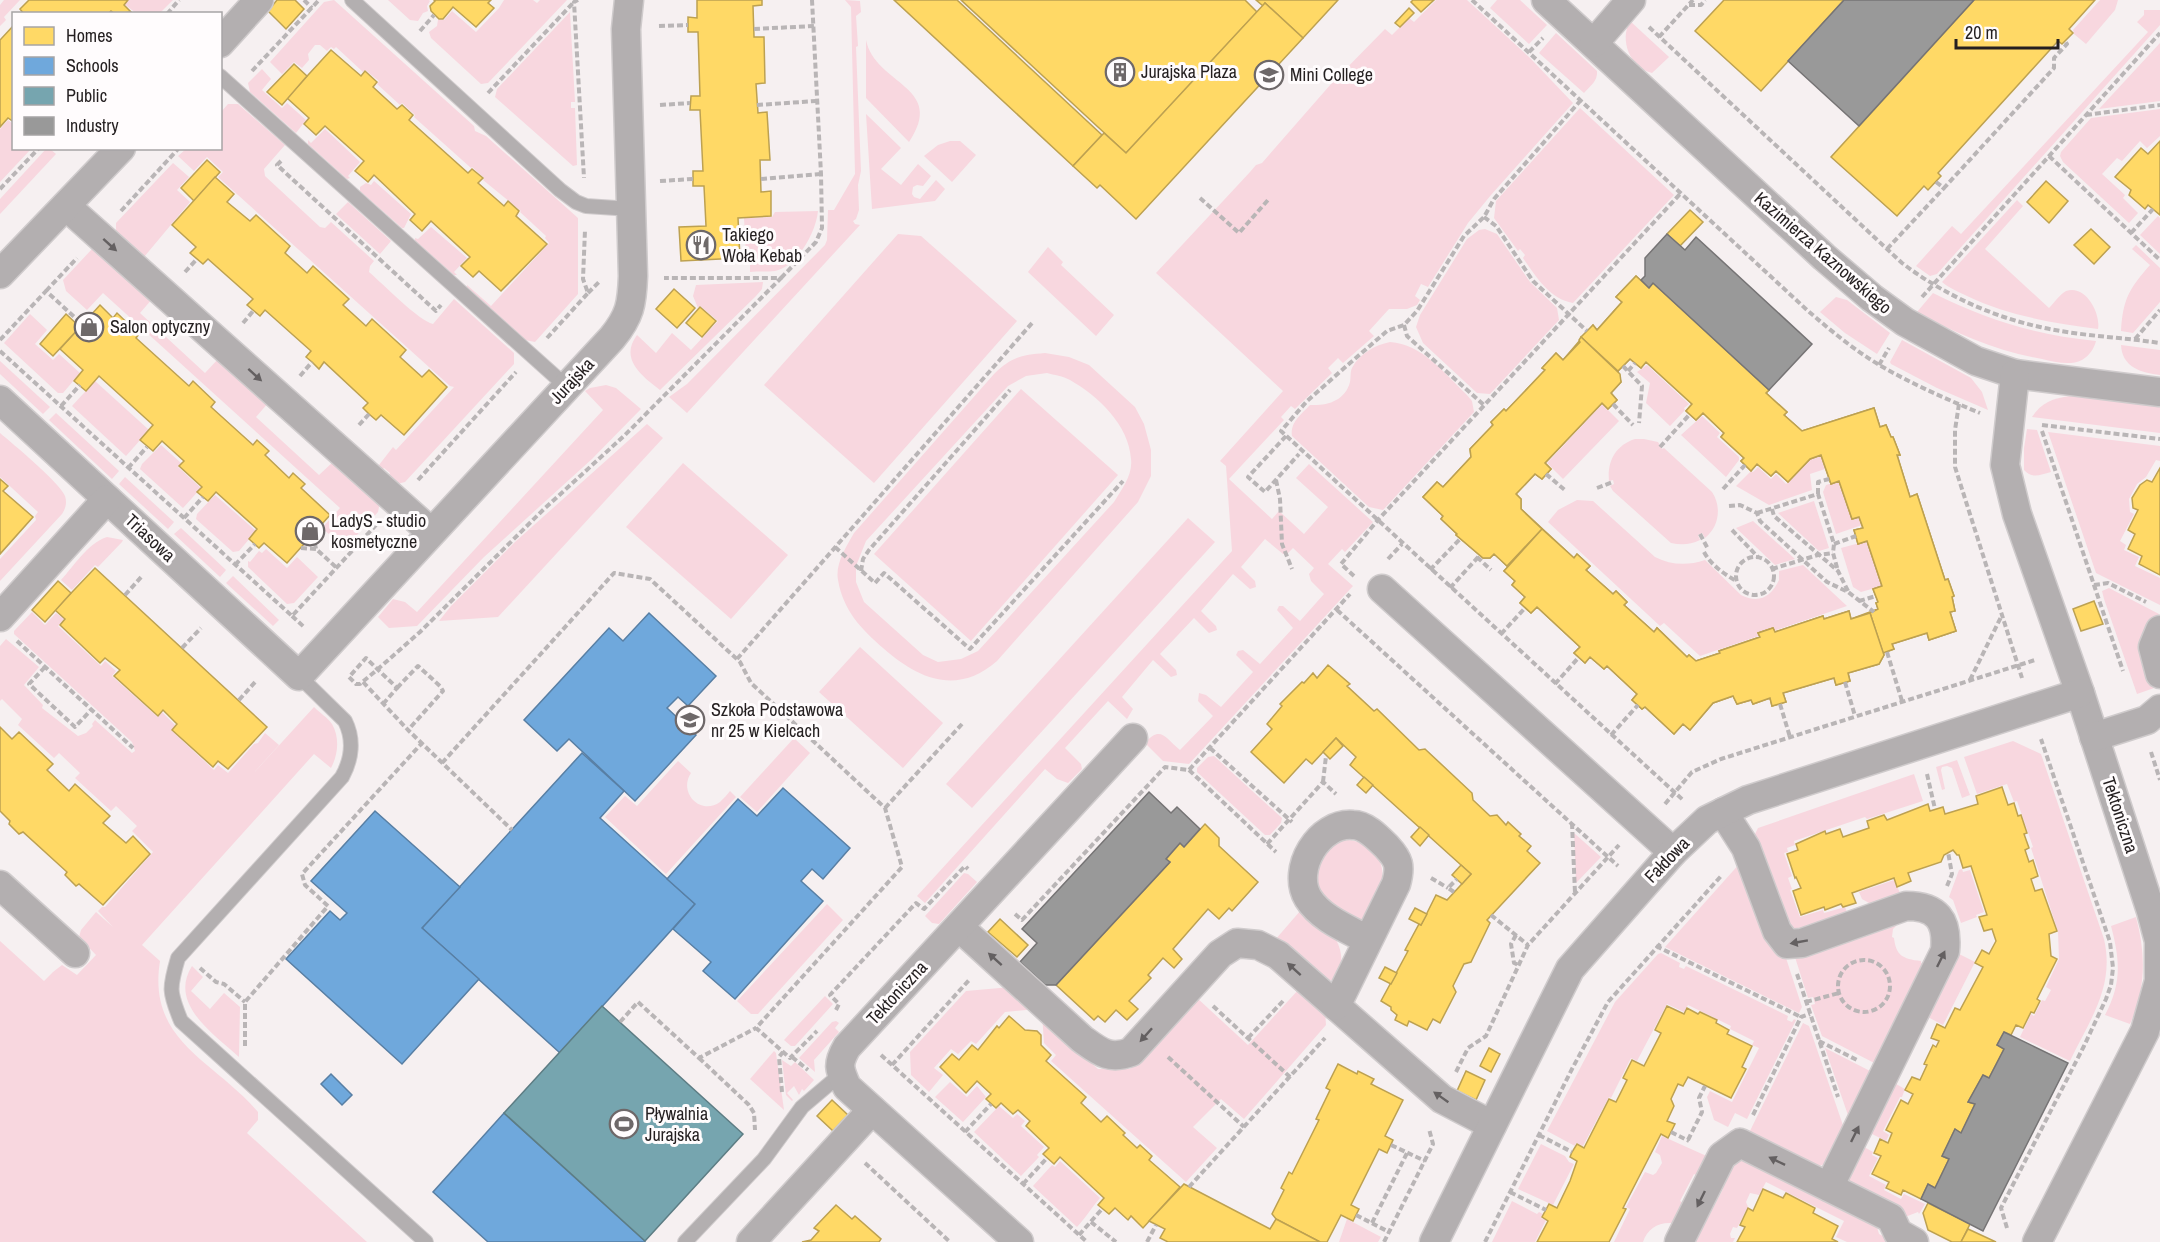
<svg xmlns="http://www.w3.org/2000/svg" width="2160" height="1242" font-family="'Archivo Narrow',sans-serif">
	<rect width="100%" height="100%" fill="#f6f0f1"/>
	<g fill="#f8d7df" fill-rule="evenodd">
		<path d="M4,0h16l-16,17 2,3 -6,6v-21z"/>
		<path d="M129,0h44l-13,13h-24l-12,-9z"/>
		<path d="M334,0l140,126 1,5 11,5 92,82v76l-43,48 -10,-2 -58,-53v-2l24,21 58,-63 -4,-5 1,-2 -26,-24 1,-1 -38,-31 1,-2 -12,-11 -1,1 -57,-51 1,-2 -13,-12 -2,2 -23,-21 2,-3 -14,-11 -2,2 -27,-25 -2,2 -3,-2 -4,4 -7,-6h-5l-7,9 1,6 -7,8 -8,-6 -12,12 -12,-12 54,-60z"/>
		<path d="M388,0h41l1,1 -3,5 1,5 -5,2 -5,8 -8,-1z"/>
		<path d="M504,0h29l4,3 3,-3h27l-79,83 -7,1 -50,-46 -2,-6 8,-6 1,-6h6l8,-9 24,21 23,-24z"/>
		<path d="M845,0l15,1 1,11 -5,4 2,30 -2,1 5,124 -3,14 1,25 -3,9 -3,2 2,3 5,1 -173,188 -18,-16 18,-13 138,-139 2,-5 1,-30h6l21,-36 -4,-167z"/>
		<path d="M1436,0h31l63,58 43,45 -82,92 -23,28 -40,64 -7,-3 -6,12 5,4 -3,5 -10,4h-18l-20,22 5,5 -31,27 -5,-5 -10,10 4,5 -37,36 -4,-3 -10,11 3,3 -55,59 43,40 7,-8 25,23 24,-27 -32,-29 13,-14 64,58 -28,30 -3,-3 -14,15 25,22 -164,178 -26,-3 -18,-18c16,-18 20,-5 35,7l33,-34 -15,-15 1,-8 7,2 15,12 32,-35 -17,-17 2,-4 5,-1 17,14 33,-36 -16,-18 2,-4h4l17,15 24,-27 -13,-13 -2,-7 5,-6 -21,-20 -6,6h-4l-18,-15 -24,28 14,14 1,6 -6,2 -17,-15 -32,37 15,15 1,4 -8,3 -15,-15 -34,36 16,16 1,5 -6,2 -18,-17 -31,37 11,12 -6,10 -19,-18 -43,47 16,16 1,5 -14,14 -11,-4 -12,-10 -120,134 -8,-7 315,-345 -6,-85 -6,-5 63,-70 -127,-118 94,-101 6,-7 6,-2 69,-79 54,-55 7,6 17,-17 5,4z"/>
		<path d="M1497,0h23l27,25 -18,19 -39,-36z"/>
		<path d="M2100,0h18l-3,10 -29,34 -12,-10 -1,-4z"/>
		<path d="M2144,10h16v15l-223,249 -7,2 -14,-10 36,-40 9,8 187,-202 -11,-10 7,-7z"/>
		<path d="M570,12l5,90h-4v6h4l2,57 -4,1 -78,-69 2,-8z"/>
		<path d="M1630,21l39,36 -17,16c-22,-5 -33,-33 -22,-52z"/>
		<path d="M1556,33l41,38c1,10 -7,15 -13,22l-45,-40z"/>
		<path d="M866,40c9,45 81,46 43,102l-43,-44z"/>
		<path d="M2160,43v58l-61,8z"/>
		<path d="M262,69l9,10 -9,11 20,18 5,-5 19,17 -10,13 -46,-41 -2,-9z"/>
		<path d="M228,104h10l47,41 -21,24 1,7 55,51 5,1 6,-6 43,39 -4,5 -1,6c13,11 50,49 64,52l21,-25 60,54v11l-109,118 -8,2 -9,-7 2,-4 -6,-5 -3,3 -4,-6h2l14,-18 3,3 58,-63 -4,-1 -232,-209 5,-5 -16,-15 -13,14 -16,-15 8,-7 34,-1 1,-36z"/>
		<path d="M1580,108l94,87 -101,108c-23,-4 -37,-26 -50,-45l2,-3 -5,-6 -2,2 -24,-33 2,-17z"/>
		<path d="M2160,109v27l-13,12 -7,-7 -18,20 -5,-3 -15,16 23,21 -2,3 15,15 -9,10 -66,-61 -3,-6 1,-4 30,-34z"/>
		<path d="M866,114l35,34 -20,21 20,16 17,-21 13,12 -8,10 -6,-1 -4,2 -1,7 2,3 6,2 16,-19 9,9 -10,12 -63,8z"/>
		<path d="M8,120l5,4 1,24 17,1 -31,33v-53z"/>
		<path d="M325,129l35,33 -12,14 2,2 -3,1 -39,-35v-4l3,3z"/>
		<path d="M950,141h10l16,14 -24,27 -28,-26 14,-11z"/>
		<path d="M46,149h4l6,5 -56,60v-15z"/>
		<path d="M173,163l16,14 -12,13 13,12 -46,55 -28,-26v-8z"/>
		<path d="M374,181l37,33 -7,14h-2l-42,-37v-4l6,-4 5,2z"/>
		<path d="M2017,200l6,6 -38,43 64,59c5,-5 11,-14 17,-17 20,-7 35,23 32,38 -45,-6 -89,-13 -131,-33 -8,-4 -18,-8 -25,-14z"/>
		<path d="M348,202l43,39 -11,13 -44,-40z"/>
		<path d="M818,211c-2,21 -20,55 -43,60 -8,1 -17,0 -25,1v-13l-4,-4 -2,-37 28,-1 3,-5z"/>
		<path d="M2158,216l2,2v36l-20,-19z"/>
		<path d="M431,227l36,31 -13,14 3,3h-3l-39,-34v-3l3,1z"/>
		<path d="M1485,229l12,5 33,48 27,26 2,12 -69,74 -13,-1 -54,-50 -7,-16 4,-12 47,-76 12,-9z"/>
		<path d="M898,234l23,2 96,85 -143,162 -110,-98z"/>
		<path d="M2136,245l24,23v34l-27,31 -12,-2c2,-32 8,-42 29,-66l-18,-16z"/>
		<path d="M1048,247l15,15 -2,3 53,50 -18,21 -68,-64z"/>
		<path d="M98,248l55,50 -13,15 65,60 14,-15 50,44 -13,15 63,58 15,-14 46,41 -2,10 -33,36 -23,-20 18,-20 -237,-215 -16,17 -21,-19 -3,-11 29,-31z"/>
		<path d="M763,282l-1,7 -6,7 -96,94c-18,-14 -41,-31 -23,-55l19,18 16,-20 19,17 27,-29 -18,-15 -2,2 -5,-12 3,-11z"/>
		<path d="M1933,293c54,27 103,42 163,48 -2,8 -7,15 -14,19 -12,6 -27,2 -40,-1 -46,-8 -85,-25 -125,-47z"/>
		<path d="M1836,297l11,3 43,33 -13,21 -32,-21 -25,-21z"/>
		<path d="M30,314l17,16 -12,14 18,16 6,-6 21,19 -17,20h-5l-54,-50z"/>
		<path d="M1902,340l69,38 11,14 6,18 -51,-22 -46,-24 -1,-2z"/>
		<path d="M1390,342c32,2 54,31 76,52l6,7 2,11 -91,98 -14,-3 -77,-71c-2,-14 9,-21 18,-31 17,1 35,-4 40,-23 1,-5 0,-10 2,-14 7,-14 23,-23 38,-26z"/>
		<path d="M2121,345l39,5v25c-19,-2 -38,-8 -39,-30z"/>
		<path d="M1045,353l24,4 20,8 46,42 9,17 7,26v26l-13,26 -141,159c-40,35 -79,18 -114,-13 -22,-19 -40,-38 -45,-68 -3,-16 8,-33 16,-47l140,-159c18,-17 27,-19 51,-21zM1047,373c7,2 16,3 23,7 28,16 59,45 61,79 2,16 -9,30 -17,43l-136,149 -17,8 -23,3 -15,-7 -59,-53 -8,-20v-16l10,-25 142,-155 18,-10z"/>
		<path d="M0,361l50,46 -7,7 -43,-40z"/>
		<path d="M1647,365l42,39 -5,4 1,2 -15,16 -24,-23 4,-20 -13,-11z"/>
		<path d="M95,381l54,49 -23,26 -54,-50z"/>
		<path d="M606,385l10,3 25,21 -49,50 -108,98 -67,69 -28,2 -11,-11 15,-18 12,3 12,10 186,-202 -18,-19 5,-3z"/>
		<path d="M1021,389l97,86 -147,166 -97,-87z"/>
		<path d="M2070,396l90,11v26l-128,-16c9,-14 21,-19 38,-21z"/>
		<path d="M1602,404l17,17 -56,58 -16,-16z"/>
		<path d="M56,413l63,58 -7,8 -63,-59z"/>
		<path d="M1702,416l18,17 -3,4 22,20v3l-13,17 -45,-42z"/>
		<path d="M647,424l16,14 -165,179 -59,4 12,-15 64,-64z"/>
		<path d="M2027,429l10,1 14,42c-11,3 -19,7 -27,-2v-22z"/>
		<path d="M2048,432l112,14v15l-4,-1 -10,17 -9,7 -8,15 1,13 4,2 -14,27 6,4 -2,5 15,7 -4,9 25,12v27l-64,-32z"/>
		<path d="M0,433c13,11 60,50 65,63 2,6 1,12 -3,18l-62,67v-22l36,-39 -1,-4 3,-4 -38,-35z"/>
		<path d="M1635,439h9l14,3 4,7 2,-1 48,44c10,15 7,35 -7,46l-3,-5 -4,2 2,5c-10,5 -19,5 -29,3l-58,-52 -3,-5 4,-2 -1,-4 -4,1c-2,-20 7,-36 26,-42z"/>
		<path d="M161,445l20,18 -3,4 23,21 -18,20 -43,-39 2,-5z"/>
		<path d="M1821,455l4,14 -15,5 2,16 -43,15 -33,-19 15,-15 2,1 5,-5 13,12 5,-5 10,10 25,-25z"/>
		<path d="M683,463l105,92 -57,64 -105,-92z"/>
		<path d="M125,477l49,45 -6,7 -49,-45z"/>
		<path d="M1839,481l13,38 7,-2 3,8 -26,9 -13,-42 3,-7z"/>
		<path d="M215,495l41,36 -17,20 -6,1 -37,-33 1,-5z"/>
		<path d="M1577,500l16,1 62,56c16,8 32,9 50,3l36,35c18,9 30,2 38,-15v-9l24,-6 44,41 -147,50 -36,-33 -4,3 -112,-104 10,-12z"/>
		<path d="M1814,501l15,47 -10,3 -41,-38z"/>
		<path d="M1188,518l27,24 -243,266 -26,-24z"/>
		<path d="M1753,521l42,38 -20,6 -39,-37z"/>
		<path d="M181,528l45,42 -6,7 -46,-43z"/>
		<path d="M107,537l16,3 -1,2 -24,25 -3,-2 -23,25 -11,-10c13,-14 27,-37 46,-43z"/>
		<path d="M1867,541l15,45 -21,6 -8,-5 -12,-39z"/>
		<path d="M266,549l21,19 10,-11 21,20 -24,26 -7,1 -39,-37v-6l2,1 9,-11 3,2z"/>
		<path d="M233,576l46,44 -6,6 -47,-43z"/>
		<path d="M2109,588l50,26 -13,27 11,46 -20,7 -33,-95 -2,-8z"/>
		<path d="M32,612l13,13 11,-12 8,6 -6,7 43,40 4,-5 11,10 -4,5 46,41 4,-5 13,13 -4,5 43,40 4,-5 10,8 26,-29 4,-1 7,-10 14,12 -58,64 93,-102c5,5 14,11 18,17 8,14 6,31 -1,44l-17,-14 -172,191 18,16c-13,81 54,99 98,151v8l-11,13 120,109h-367v-301l44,40 9,-9 9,-7 15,10 19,-20 -17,-18 2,-7 15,-18 17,15 -15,-16 4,-4h3l48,-55 -21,-21 5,-5 -21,-20 -5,5 -36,-33 5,-5 -21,-20 -5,5 -36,-33 4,-6 -20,-20 -2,2v-55l6,-7 33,28 -15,18 19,20 -1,3 36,28 8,-3 7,-7 -1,-2 3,-4 37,33 3,-2 -3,-9 -118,-108v-3z"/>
		<path d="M860,647l83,76 -40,45 -84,-76z"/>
		<path d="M794,738l16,15 -53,59 -17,-15z"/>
		<path d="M2013,741l28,13 63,185c11,48 -14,80 -34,122l-50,-24 11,-23 3,2 8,-16 3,1 6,-11 -5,-3 13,-28 -1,-27 -27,-84 2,-1 -16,-46 -3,1 -7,-18 -30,10 -13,-37z"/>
		<path d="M1214,756l68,62 -1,5 -11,12h-5l-68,-63v-4l11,-11z"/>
		<path d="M1957,760l13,35 -8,3 -10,-30 -5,-2 -5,1 -1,3 4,19 -3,1 -6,-23z"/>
		<path d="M678,761l13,12c-13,19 9,43 29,29 3,-3 7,-7 10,-11l6,6 -70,77 -61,-57 20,-21 12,10z"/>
		<path d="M1914,774l9,27 -56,18 -2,-2 -71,24 1,4 -8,3 1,4 -4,1 8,23 -4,2 4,11 -2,1 10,27 23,-7 1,3 21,-6 5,13 -58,12 -39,-94 5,-10z"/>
		<path d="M1574,833l27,24 -25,26z"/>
		<path d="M1348,840c11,1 17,4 25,12 21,21 2,47 -7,70 -24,-12 -65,-28 -47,-61 7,-13 14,-19 29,-21z"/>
		<path d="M1741,862l44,93 17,52 -3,6 -134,-66z"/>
		<path d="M1962,869l1,3 7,-2 14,42 -8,3 1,2 -16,6 -8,-23 -4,-3 10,-27z"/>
		<path d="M964,873l4,1 9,8 -38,42 -7,-1 -7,-7z"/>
		<path d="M1894,880l8,17 -21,13 -19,-11 -3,-7z"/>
		<path d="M827,904l16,16 -85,94h-7l-14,-13z"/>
		<path d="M1301,910l33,26c9,15 11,31 -2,44l-6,1 -51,-41z"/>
		<path d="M2136,917c10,37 10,72 -6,107l-25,-9c17,-32 15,-55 6,-89z"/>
		<path d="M1890,922l6,4 -3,3 -1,8 2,1c2,17 8,21 27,23v2l8,-2 -49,105 -58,-30 -11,-31 4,-1 -2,-7 -5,1 -14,-44 57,-13 -1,-6z"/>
		<path d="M1661,953l19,10 -1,4 5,2 2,-3 102,50 -1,4 5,2 2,-3 2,1 -49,99 -12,-6 -7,14 -14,-7 -7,-23 3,-6 22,11 27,-54 -7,-3 2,-4 -24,-12 1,-3 -43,-21 -4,7 -17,-8 -30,57 -6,-3 -20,40 -2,-1 -26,49 -7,-3 -1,3 -28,-15 68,-129 43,-48z"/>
		<path d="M1959,954l16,8 -32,63 -21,-11 29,-58z"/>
		<path d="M192,966l11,11 -12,14 19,18 14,-16 16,14 -1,50c-25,-23 -71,-53 -47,-91z"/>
		<path d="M1011,987l25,22 -31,3 -29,32 -5,-3 -13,13 -7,-5 -17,19 9,7 -14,17 -18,-17 -1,-23 56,-61z"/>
		<path d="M1299,989l26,21 1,15 -82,94 -23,-20 -28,28 24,21 -31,34 -135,-121 5,-6 -12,-12 -2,-29 17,19 39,36h32l66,-72 52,48z"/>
		<path d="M825,996l8,8 -38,42h-4l-7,-6z"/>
		<path d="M836,1021l3,2 -4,5 4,4 -25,28 1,12 -16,-14 33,-36z"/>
		<path d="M1803,1023l6,3 37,108 -18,29 -15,5 -66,-31z"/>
		<path d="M1825,1048l51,26 -25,50z"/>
		<path d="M774,1051l2,2 8,57 -34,-31z"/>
		<path d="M782,1060l9,6 4,-4 19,18 -10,11 -2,-2 -3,6 -5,-9 -7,7 6,7 -1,1 -6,-6z"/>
		<path d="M1889,1080l16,9 -3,8h-2l-17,34 6,4 -3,6 -22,-11z"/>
		<path d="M950,1082l17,15 10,-11 9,11 -23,25 -28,-25z"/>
		<path d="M999,1106l14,12 4,-4 8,7 -4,5 23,21 -7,8 2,2 -18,19 -47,-44z"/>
		<path d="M1662,1136l49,22 -9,20 -8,-4 -14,27 8,5 -16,19v-2c-14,-1 -25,6 -29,19h-29l16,-33 -4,-2 19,-35 8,3 3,-2 6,-10 -2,-8 -5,-3z"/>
		<path d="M1857,1143l16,9 -1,3 6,3 -9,18 17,9 -2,5 17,9 3,-5 21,10 -6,10 -1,-2 -13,5 -55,-33 -3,-8z"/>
		<path d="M1541,1144l24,12 4,6 5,2 -21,41 -35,-16z"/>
		<path d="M1740,1158l134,59 5,17 15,8h-47l-11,-5 8,-16 -78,-39 -7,13 -9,-2 -4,9 2,5 -11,21 -4,-1 -3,7 1,4h4l-2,4h-38l6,-29 8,3 14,-27 -8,-5z"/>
		<path d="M1060,1161l40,37c-9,10 -13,18 -23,29l-44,-41 19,-21 3,2z"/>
		<path d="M1512,1201l25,13 2,-2 4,2 -2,4 5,2 -11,22h-43z"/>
		<path d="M1347,1219l34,18 -3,5h-39z"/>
	</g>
	<g fill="#ffd966" stroke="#bda151" stroke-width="1.5" fill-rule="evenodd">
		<path d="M29,0h99l-4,5 7,7 -16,2 -4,-3 -3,3h-84l-4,-5z"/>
		<path d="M277,0h18l9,9 -18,20 -18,-18z"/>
		<path d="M434,0h57l-3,3 6,5 -18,19 -23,-20 -10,12h-4l-8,-8 -1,-5 5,-5z"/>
		<path d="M697,0h65v5l-9,1 1,31h10l1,46 -9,1 2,29 9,-1 3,48h-10l1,32 10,-1v25l-33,2 2,40 -59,3 -2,-34 27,-1 -2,-40h-11v-15h10l-3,-61h-10l1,-14h9l-2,-64h-10v-15l9,1z"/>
		<path d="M894,0h63l145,135 -29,31z"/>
		<path d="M961,0h284l12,12 -131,141z"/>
		<path d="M1256,0h82l-35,38 -38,-35 -2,3z"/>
		<path d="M1413,0h21l-13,12 -10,-10z"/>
		<path d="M1724,0h120l-83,91 -66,-60z"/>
		<path d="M1974,0h121l-26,29 4,4 -11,11 -4,-3 -120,132 3,3 -13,14 -4,-4 -27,30 -66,-59z"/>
		<path d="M1265,3l38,35 -167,181 -36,-34 -3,3 -24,-22 31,-33 22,20z"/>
		<path d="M1409,8l5,5 -14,14 -5,-4z"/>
		<path d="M14,25v97l-6,-4 -8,9v-87z"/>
		<path d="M331,50l30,26 4,-5 12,11 -4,5 24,22 5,-4 11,10 -4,5 59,53 4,-4 11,9 -5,5 26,23 4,-5 11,10 -3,5 31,28 -46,47 -22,-20 -6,6 -12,-11 9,-9 -39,-36 -9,10 -12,-11 5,-6 -41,-39 -6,7 -7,-6 -6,-5 9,-10 -39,-35 -9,9 -12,-11 5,-6 -22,-20z"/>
		<path d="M294,64l13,12 -25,29 -15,-13z"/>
		<path d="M2160,141v74l-12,-10 -3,4 -16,-14 2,-5 -16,-13 26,-29 7,6z"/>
		<path d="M207,160l13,12 -26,29 -13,-13z"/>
		<path d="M215,177l19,17 -7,8 23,19 6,-6 34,31 -5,7 22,20 6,-7 36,33 -6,6 23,21 6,-7 34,31 -6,7 22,20 7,-7 18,17 -43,48 -23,-20 -5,5 -7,-6 -6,-6 5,-5 -44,-41 -5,7 -7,-7 -6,-5 5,-6 -46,-41 -5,6 -13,-11 6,-6 -45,-40 -5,5 -13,-11 6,-6 -24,-22z"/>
		<path d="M2046,181l22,20 -19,22 -22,-21z"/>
		<path d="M1690,210l13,12 -23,24 -13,-12z"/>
		<path d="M2091,229l19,18 -16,17 -20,-19z"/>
		<path d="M1636,276l13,12 4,-5 116,107 -3,3 21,19 -3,3 18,16 72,-23 6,19 6,-2 5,12h2l7,18h-3l13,42 7,-3 28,86 3,-1 6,17 -2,1 3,14 -5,1 6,19 -27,9 -2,-7 -35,11 2,5 -11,4 1,2 -5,9 -31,9 2,8 -14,4 -2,-7 -51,15 3,9 -14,4 -2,-8 -17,6 -2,-4 -14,4 -4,-8 -20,7 -23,27 -7,-6 -9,10 -29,-27 -3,2 -10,-9 5,-6 -30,-28 -3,3 -14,-12 -5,6 -11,-10 6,-6 -43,-40 -6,6 -11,-10 5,-6 -13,-12 3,-4 -11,-10 4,-4 -7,-7 -7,-6 -4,4h-7l-27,-23 1,-1 -16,-15 2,-3 -20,-19 14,-15 6,5 28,-30 -1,-8 23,-24 -2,-3 13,-13 2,2 39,-41 -3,-2 14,-15 7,7 30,-35 4,5 25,-28 -6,-5zM1630,359l11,9 5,-6 46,42 -6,7 10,9 7,-7 21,20 -3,4 23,21 -3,3 10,10 6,-7 14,12 5,-5 12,11 22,-23 11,-4 10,29 8,-3 13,38 7,-2 4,11 -9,2 4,14 9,-3 15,45 -9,3 5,13 -2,1 2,6 -27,10 -2,-8 -25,8 -1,-3 -48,16 -2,-4 -15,5 2,4 -41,14 1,2 -24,8 -7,-6 -2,2 -30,-29 -3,4 -30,-27 3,-3 -11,-11 -3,3 -27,-24 4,-4 -13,-12 -3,4 -53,-49v-10l-5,-5 19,-20 7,5 9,-10 -6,-6 57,-60 6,6 9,-9 -6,-7 10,-11 -3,-11z"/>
		<path d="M1636,276l13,12 4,-5 116,107 -3,3 21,19 -3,3 18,16 72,-23 6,19 6,-2 5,12h2l7,18h-3l13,42 7,-3 28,86 3,-1 6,17 -2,1 3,14 -5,1 6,19 -27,9 -2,-7 -35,11 2,5 -11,4 -13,-40 8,-4 -2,-6 2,-1 -5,-13 9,-3 -15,-45 -9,3 -4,-14 9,-2 -4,-11 -7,2 -13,-38 -8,3 -10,-29 -11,4 -22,23 -12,-11 -5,5 -14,-12 -6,7 -10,-10 3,-3 -23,-21 3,-4 -21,-20 -7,7 -10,-9 6,-7 -46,-42 -5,6 -11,-9 -12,12 -37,-34 12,-12 4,5 25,-28 -6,-5z"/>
		<path d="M674,289l21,19 -18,20 -21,-19z"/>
		<path d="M100,305l13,13 4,-5 22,21 -3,4 53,48 4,-5 22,21 -4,5 42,38 4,-5 12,11 -4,4 24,23 4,-5 12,11 -4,4 29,27 -43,48 -23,-20 -5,5 -10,-9 8,-10 -41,-37 -8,9 -11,-9 5,-5 -23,-21 5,-5 -22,-20 -9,10 -13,-11 13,-15 -54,-49 -13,15 -12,-10 9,-11 -23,-21z"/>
		<path d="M700,307l16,14 -14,16 -16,-14z"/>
		<path d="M66,314l14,13 -27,29 -13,-12z"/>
		<path d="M1581,337l39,37 1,8 -10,11 6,7 -9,9 -6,-6 -57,60 6,6 -9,10 -7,-5 -19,20 5,5v10l21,20 -35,37 -13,-12 -4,4h-7l-27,-23 1,-1 -16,-15 2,-3 -20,-19 14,-15 6,5 28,-30 -1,-8 23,-24 -2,-3 13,-13 2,2 39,-41 -3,-2 14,-15 7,7 17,-18 -1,-2z"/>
		<path d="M2160,468v107l-21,-11 3,-8 -14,-7 7,-15 -7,-4 10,-20 -5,-2 -1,-10 8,-13 7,-5 5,2z"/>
		<path d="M0,479l8,7 -5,5 30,26 -33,37z"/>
		<path d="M1542,529l32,29 3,-4 13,12 -4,4 27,24 3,-3 11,11 -3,3 30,27 3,-4 30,29 2,-2 7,6 24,-8 -1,-2 41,-14 -2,-4 15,-5 2,4 48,-16 1,3 25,-8 2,8 19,-6 14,42 -5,9 -31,9 2,8 -14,4 -2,-7 -51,15 3,9 -14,4 -2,-8 -17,6 -2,-4 -14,4 -4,-8 -20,7 -23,27 -7,-6 -9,10 -29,-27 -3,2 -10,-9 5,-6 -30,-28 -3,3 -14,-12 -5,6 -11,-10 6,-6 -43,-40 -6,6 -11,-10 5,-6 -13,-12 3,-4 -11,-10z"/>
		<path d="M95,568l172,159 -39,42 -10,-8 -5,6 -41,-37 5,-6 -14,-14 -5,6 -44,-40 6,-6 -15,-12 -5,5 -40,-38 5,-6 -10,-9z"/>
		<path d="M58,581l13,12 -26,29 -13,-12z"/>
		<path d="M2094,601l9,23 -22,7 -8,-22z"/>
		<path d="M1328,665l22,19 -3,2 27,25 3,-2 42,41 6,-1 47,44 1,7 17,16 7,-1 9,10 2,-3 13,12 -2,2 12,10 -4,5 13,12 -53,57 3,3 -19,39 -7,2 -11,22 3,6 -16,31 -7,-4 -6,11 -18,-9 -2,5 -12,-6 2,-5 -6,-5v-3l-10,-6 27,-50 -3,-1 14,-26 2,1 15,-30 11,5 24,-26 -121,-109 6,-8 -20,-19 -24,26 -6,-5 -22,24 -33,-31 21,-23 -5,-5 15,-18 -2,-2 22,-22 2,1 9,-10 4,5z"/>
		<path d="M0,727l12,12 7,-7 34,32 -6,6 22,21 6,-7 35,32 -7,7 23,20 7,-7 17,18 -47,51 -24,-21 -3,2 -11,-11 2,-3 -44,-40 -4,2 -10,-10 1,-3 -10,-10z"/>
		<path d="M1336,738l7,8 -13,13 -7,-7z"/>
		<path d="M1364,777l9,8 -7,8 -9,-8z"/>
		<path d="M2002,787l6,18 6,-2 4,13 3,-1 6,18 -3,1 5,14 -4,2 4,12 4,-2 5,16 -7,3 4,12 7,-2 15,42 -8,3 2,22 6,3 -20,40 3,2 -6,12 -3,-1 -8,16 -7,-3 -5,10 -7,-3 -7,13 7,4 -15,29 -6,-3 -15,27 7,2 -14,29 -6,-4 -13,27 7,3 -14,29 -7,-4 -7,15 -18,-9 -2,5 -15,-7 3,-6 -17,-8 9,-18 -7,-3 6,-14 8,4 4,-10 -6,-3 15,-30 7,4 5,-10 -8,-4 7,-13 8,3 7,-15 -3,-1 9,-19 3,2 3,-6 -8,-3 6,-14 8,4 10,-20 5,2 23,-43 -8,-4 7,-13 7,4 7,-13 -4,-12 -8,2 -5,-14 8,-2 -16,-49 -8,2 -4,-13h-2l-4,-5 -9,5 -3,7 -33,11 3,8 -14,6 -3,-9 -42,15 4,10 -13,4 -2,-3 -16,6 -1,-3 -23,8 -8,-24 8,-3 -5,-11 -1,1 -8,-24 11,-4 -2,-6 29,-13 1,3 14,-5 3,8 26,-9 -2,-7 17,-6 3,5 41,-16 2,7 13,-4 2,7 33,-10 -2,-8z"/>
		<path d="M1205,824l14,14v8l39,36 -26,29 -3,-3 -10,11 -11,-10 -35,40 9,10 -8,9 -11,-10 -15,17 3,3 -22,23 9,8 -11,11 -11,-10 -11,12 -7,-6 -4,4 -38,-35 114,-123 -4,-3 14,-16 4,4z"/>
		<path d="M1420,827l9,8 -9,11 -9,-9z"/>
		<path d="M1461,865l10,9 -9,10 -10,-9z"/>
		<path d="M1415,908l12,6 -6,11 -12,-6z"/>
		<path d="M1000,919l28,26 -11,12 -29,-25z"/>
		<path d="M1385,967l12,6 -6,11 -12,-6z"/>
		<path d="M1667,1006l17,8 3,-6 11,6 2,-2 17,8 -1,3 13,7 -2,4 25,12 -10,21 4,2 -15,29 -43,-21 -5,9 -5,-2 -7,15 3,7 -7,15 8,3 -7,14 -7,-4 -38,74 3,1 -17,33h-72l11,-21 -6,-4 7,-13 8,4 13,-27 7,-20 -7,-4 2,-5 5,-8 7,4 25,-49 7,3 11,-22 -4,-2 9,-18 12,6 17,-33 -6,-3z"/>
		<path d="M1009,1016l16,14 12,1 4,4v10l10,10 -5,6 40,36 -5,6 20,19 6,-6 18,17 -2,2 14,13 3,-3 12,11 -3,4 31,27 -37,41 -12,-12 -3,4 -13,-12 -6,6 -11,-9 6,-7 -44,-41 -6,7 -11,-10 6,-6 -23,-22 4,-5 -12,-11 -5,4 -12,-11 -5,5 -10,-9 5,-5 -14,-13 -11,12 -26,-26 12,-13 7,6 13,-15 6,5 19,-24 2,2z"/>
		<path d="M1489,1048l11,6 -9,18 -11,-6z"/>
		<path d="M1338,1064l19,10 1,-3 16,8 -3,5 32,16 -18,36 8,4 -6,13 -8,-4 -28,56 8,4 -6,12 -12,-6 -14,27h-7l-44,-23 -4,-5 12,-24 -3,-2 8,-16 3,2 27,-54 -3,-1 14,-29 -4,-2z"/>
		<path d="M1466,1071l19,9 -9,20 -19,-9z"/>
		<path d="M832,1100l16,15 -15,16 -16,-15z"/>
		<path d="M1184,1184l86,45 6,-10 44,23h-152l-8,-4 5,-9 -16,-8z"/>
		<path d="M1763,1189l20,9 3,-5 29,15 -2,5 25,13 -6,13 6,3h-101l8,-15 -5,-2 8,-17 5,3z"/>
		<path d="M1928,1203l42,21 -9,18h-9l-24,-12 -5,-17z"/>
		<path d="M836,1205l16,14 3,-3 26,23 -2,3h-77l9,-2 8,-9 -5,-3z"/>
		<path d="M1968,1229l28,13h-35z"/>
	</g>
	<g fill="#6fa8dc" stroke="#587fa4" stroke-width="1.5">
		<path d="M649,613l67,63 -28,30 -10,-9 -11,11 29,27 -61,66 -66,-62 -12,12 -33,-31 85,-92 14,13z"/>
		<path d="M582,753l42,38 -24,27 95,86 -135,149 -138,-125z"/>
		<path d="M783,788l67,60 -27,31 -11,-10 -11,12 22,20 -88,98 -32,-28 8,-9 -38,-33 22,-25 -28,-25 71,-80 19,17z"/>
		<path d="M375,811l85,76 -38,41 57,51 -77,85 -116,-105 44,-48 10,9 7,-7 -36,-32z"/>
		<path d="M331,1074l21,21 -10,10 -21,-21z"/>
		<path d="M504,1113l141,128 -1,1h-156l-55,-50z"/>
	</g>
	<path fill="#76a5af" stroke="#5d7d84" stroke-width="1.5" d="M602,1006l141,128 -98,107 -141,-128z"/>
	<g fill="#999" stroke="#767475" stroke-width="1.5">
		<path d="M1844,0h130l-115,126 -71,-65z"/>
		<path d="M1667,234l18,16 11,-13 116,107 -43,46 -116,-107 -4,5 -8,-8 4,-4v-18z"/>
		<path d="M1149,792l22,21 6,-6 23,22 -16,18 -4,-4 -14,16 4,3 -114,123h-11l-25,-23 17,-19 -15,-14z"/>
		<path d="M2004,1032l64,31 -85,168 -62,-32 7,-15 7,4 14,-29 -7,-3 13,-27 6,4 14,-29 -7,-2 15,-27 6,3 15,-29 -7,-4z"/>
	</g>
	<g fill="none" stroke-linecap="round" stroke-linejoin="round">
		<g stroke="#cfcbcc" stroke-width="16">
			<g id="lane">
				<path d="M352,0l208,190 16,12 10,4 45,3"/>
				<path d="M220,76l347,311"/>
				<path d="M299,676l46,45c9,18 7,38 -3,56l-164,181c-9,30 -9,34 3,63l245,221"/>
				<path d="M685,1242l79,-83 38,-52 39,-33"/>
			</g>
		</g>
		<g stroke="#cfcbcc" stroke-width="31">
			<g id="street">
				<path d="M1546,0l278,257 48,41 33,24 71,39 39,13 145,18"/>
				<path d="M220,43l39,-43"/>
				<path d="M1594,43l37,-43"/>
				<path d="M66,206l365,326"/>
				<path d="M0,274l121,-126"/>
				<path d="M2015,374l-10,91 12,49 63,179 71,218 8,30v40l-14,50 -108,211"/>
				<path d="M0,400l299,276 313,-338c18,-22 20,-34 21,-62l-7,-247 3,-29"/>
				<path d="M1382,589l291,263"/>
				<path d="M0,617l107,-118"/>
				<path d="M2160,630l-7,17 7,27"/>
				<path d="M2094,737l53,-17 13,-11"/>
				<path d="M1723,812l23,36 31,83 10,13 15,-1 104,-37c31,0 42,14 39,45l-116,236"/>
				<path d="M0,885l75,68"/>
				<path d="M959,927l123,112c18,13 27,21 49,13l89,-98 17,-11 21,2 20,10 164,144 50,26"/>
				<path d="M1336,1006l60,-122c5,-18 3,-24 -9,-37 -9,-9 -21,-22 -34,-22 -34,-3 -62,44 -45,73 13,21 40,31 60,42"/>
				<path d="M751,1242l121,-132"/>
				<path d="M1019,1242l-172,-155c-8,-18 -10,-23 0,-40l286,-309"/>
				<path d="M1434,1242l136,-273 103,-117 34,-32 41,-20 332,-107"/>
				<path d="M1679,1242l43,-86 18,-13 151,75 7,15 16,9"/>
			</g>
		</g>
		<g stroke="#b9b5b6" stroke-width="4" stroke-dasharray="6 3" stroke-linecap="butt">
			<path d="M304,0l8,8"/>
			<path d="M578,0l-4,2 10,176"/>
			<path d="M1472,0l335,310c23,20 47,40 74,56 31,18 65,33 99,47"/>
			<path d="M1689,5h12l4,-5"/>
			<path d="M167,14l12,-14"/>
			<path d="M659,26l29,-1"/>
			<path d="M1649,27l253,236c41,31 88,53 138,64 39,9 80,10 120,16"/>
			<path d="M754,29l60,-3"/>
			<path d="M420,31l14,-16"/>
			<path d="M1659,37l34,-37"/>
			<path d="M1529,52l14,-14"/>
			<path d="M252,71l67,-71"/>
			<path d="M488,93l86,-91"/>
			<path d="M1581,100l-87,99 -10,18 -20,19 -47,75 -13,14 -17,6 -37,32 -43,38 -26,30 402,369"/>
			<path d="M660,105l30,-2"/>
			<path d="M757,105l59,-4"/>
			<path d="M2086,115l74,-10"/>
			<path d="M2049,156l111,104"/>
			<path d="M281,161l-4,4 159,146 5,-6"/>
			<path d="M761,179l60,-5"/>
			<path d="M660,181l33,-2"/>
			<path d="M1936,182l8,6 110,-120v-10l13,-14 -2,-3"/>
			<path d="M0,189l39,-41"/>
			<path d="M1200,198l39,35 29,-33"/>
			<path d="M121,211l58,-63"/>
			<path d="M1484,217l12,9 37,55 54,50"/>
			<path d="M2131,233l22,-24"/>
			<path d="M1887,249l57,-61"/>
			<path d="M185,272l12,-13"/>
			<path d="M781,278l35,-36 6,-14 -1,-54 -9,-174"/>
			<path d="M46,291l31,-33"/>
			<path d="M588,293l12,-12"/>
			<path d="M1922,297l238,-264"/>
			<path d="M243,323l11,-13"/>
			<path d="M1404,325l3,11 78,70"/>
			<path d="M547,338l41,-45 -5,-14 2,-49"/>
			<path d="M2135,339l25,-29"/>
			<path d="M0,340l46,-49 36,33"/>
			<path d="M0,351l292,265 84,-91"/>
			<path d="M1879,365l10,-17"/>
			<path d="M1623,366l19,20 -3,37"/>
			<path d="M1628,371l7,-8"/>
			<path d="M300,376l12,-14"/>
			<path d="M1613,404l20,21"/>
			<path d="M1959,404l-4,26v37l67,211"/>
			<path d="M61,406l19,-21"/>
			<path d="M359,425l10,-11"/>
			<path d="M2042,425l118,14"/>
			<path d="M2042,431l81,240"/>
			<path d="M1286,436l-38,41 17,15 34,-38"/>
			<path d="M1660,447l30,-33"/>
			<path d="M128,468l19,-21"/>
			<path d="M1546,474l20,17"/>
			<path d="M418,480l98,-108"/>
			<path d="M1276,480l4,19 2,45 10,25"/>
			<path d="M1597,488l16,-6"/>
			<path d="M1723,489l22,-24"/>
			<path d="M1818,494v-12l11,-3"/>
			<path d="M1729,506l11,-1 17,8 3,8 67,61 21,10 26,20"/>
			<path d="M1772,509l2,7 64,55 10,20"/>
			<path d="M1757,513l61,-19 16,50 -1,9 5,18"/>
			<path d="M184,518l19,-21"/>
			<path d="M1732,530l26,27"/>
			<path d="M313,534l3,15 21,19"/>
			<path d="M1700,534l8,15"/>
			<path d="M1834,544l22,-8"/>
			<path d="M835,547l40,36 9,-10 86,76 153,-168"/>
			<path d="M301,548l15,1"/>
			<path d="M1704,552c7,13 19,21 32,29"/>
			<circle cx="1755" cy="576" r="19"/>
			<path d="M1477,557l14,13"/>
			<path d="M1388,559l14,-15"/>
			<path d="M235,565l20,-21"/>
			<path d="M1772,569l46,-14 15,-2"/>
			<path d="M1430,570l30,-31"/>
			<path d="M861,571l2,-12 6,-9 141,-160"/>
			<path d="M1354,576l-13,-12 36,-43 304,-328"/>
			<path d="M2094,585l14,-2 38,19"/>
			<path d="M1450,588l30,-33"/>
			<path d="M125,595l18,-20"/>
			<path d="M1859,601l17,-5"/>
			<path d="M1337,610l281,256"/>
			<path d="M292,616l12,11"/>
			<path d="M1501,634l24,-26"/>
			<path d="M17,641l116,107"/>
			<path d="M182,648l19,-20"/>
			<path d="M1887,652l15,49"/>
			<path d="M737,659l296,-337"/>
			<path d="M45,667l-16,17 46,43 16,-17"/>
			<path d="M1970,680l31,-63"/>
			<path d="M363,682l45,48 104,100"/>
			<path d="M1845,682l10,34"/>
			<path d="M1555,684l24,-27"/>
			<path d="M397,688l21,-22 22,20 3,5 -35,39"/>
			<path d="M239,700l17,-19"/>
			<path d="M383,704l14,-16c-10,-10 -20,-19 -30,-29l-1,-1 -17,19 7,7h4l18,-15 42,-37 123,-122 82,-75 156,-157h-117"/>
			<path d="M1780,704l10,33"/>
			<path d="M1611,735l27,-30"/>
			<path d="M1210,748l82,74"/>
			<path d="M2151,752l9,28"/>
			<path d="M442,763l172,-190 36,6 90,83 11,21 134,125 17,59 -146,161 34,30 27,-27"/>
			<path d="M1189,770l87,82"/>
			<path d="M1927,774l8,35"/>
			<path d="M1323,782l3,-26"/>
			<path d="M1665,804l27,-32 29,-13 314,-99"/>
			<path d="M885,808l77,-84"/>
			<path d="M1572,823l3,70"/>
			<path d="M1267,844l56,-62 13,12"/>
			<path d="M1431,878l17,10"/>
			<path d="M1947,886l5,-12 -4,-22"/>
			<path d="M1454,892l-6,-4 9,-9"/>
			<path d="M1015,914l7,6 143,-153 24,3 161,-176"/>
			<path d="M1491,915l37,30"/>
			<path d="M1516,935l-5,9 3,19 5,2"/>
			<path d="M1656,946l145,71"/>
			<circle cx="1864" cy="986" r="26"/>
			<path d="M200,968l16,14 8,2 21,18"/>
			<path d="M1797,974l41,123"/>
			<path d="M1806,1002l33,-9"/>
			<path d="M1213,1006l77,71"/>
			<path d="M836,1010l3,-6 -9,-9 86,-92 8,6 41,-43 3,3"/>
			<path d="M620,1022l18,-20 61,56 57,-30"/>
			<path d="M1248,1038l35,-37"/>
			<path d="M1819,1041l38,19"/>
			<path d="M245,1046v-44l83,-96 -23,-21 -3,-11 120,-131"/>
			<path d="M881,1055l206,187"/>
			<path d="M792,1057l16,13"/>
			<path d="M1168,1057l76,70"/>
			<path d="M699,1058l50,47 5,8 1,17"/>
			<path d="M892,1065l78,-86"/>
			<path d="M1456,1072l12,-24 18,-12 42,-91 91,-100"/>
			<path d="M782,1092l-3,-35 4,-5"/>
			<path d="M1753,1115l48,-98 9,-3"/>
			<path d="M965,1132l26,-28"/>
			<path d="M1671,1132l18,9"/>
			<path d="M1539,1135l33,17"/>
			<path d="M1688,1140l14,-28 -3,-14 6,-12"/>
			<path d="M1391,1145l34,16"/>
			<path d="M865,1163l85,79"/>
			<path d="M1023,1184l24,-26"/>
			<path d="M1189,1187l136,-149"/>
			<path d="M1510,1192l36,18"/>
			<path d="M1356,1215l33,17"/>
			<path d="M1091,1222l25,20"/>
			<path d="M1372,1223l35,-70"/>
			<path d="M2007,1228l-6,-20 83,-162 22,-47 5,-14 2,-17 -3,-26 -69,-203"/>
			<path d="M1079,1235l23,-26"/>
			<path d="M1147,1242l9,-17"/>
			<path d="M1384,1242l49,-98 -4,-15"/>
			<path d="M1485,1242l87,-173 36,-67 114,-127"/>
		</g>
		<use href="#lane" stroke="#b3afb0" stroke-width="14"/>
		<use href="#street" stroke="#b3afb0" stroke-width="28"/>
	</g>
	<defs><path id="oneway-solid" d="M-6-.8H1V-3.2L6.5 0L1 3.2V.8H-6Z" transform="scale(1.5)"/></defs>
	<g fill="#646061">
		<use href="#oneway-solid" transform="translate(110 245) rotate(42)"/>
		<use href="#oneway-solid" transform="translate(255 375) rotate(42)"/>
		<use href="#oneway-solid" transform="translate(1799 942) rotate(170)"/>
		<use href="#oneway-solid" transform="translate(995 959) rotate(-138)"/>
		<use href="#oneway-solid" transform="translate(1941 959) rotate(-64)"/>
		<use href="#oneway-solid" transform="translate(1294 969) rotate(-138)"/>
		<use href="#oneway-solid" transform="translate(1146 1035) rotate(132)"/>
		<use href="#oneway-solid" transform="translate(1441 1097) rotate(-145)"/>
		<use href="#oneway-solid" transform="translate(1855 1134) rotate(-64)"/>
		<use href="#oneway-solid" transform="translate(1777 1161) rotate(-154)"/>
		<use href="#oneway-solid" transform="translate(1701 1199) rotate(116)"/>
	</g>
	<defs>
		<g id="building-ring" transform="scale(1.5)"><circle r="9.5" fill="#fffcfd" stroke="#6e6869" stroke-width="1.5"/><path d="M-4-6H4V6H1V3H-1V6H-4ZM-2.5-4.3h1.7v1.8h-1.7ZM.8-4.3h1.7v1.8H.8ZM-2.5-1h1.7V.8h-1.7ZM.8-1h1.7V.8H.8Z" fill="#6e6869"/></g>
		<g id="school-ring" transform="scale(1.5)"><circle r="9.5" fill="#fffcfd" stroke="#6e6869" stroke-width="1.5"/><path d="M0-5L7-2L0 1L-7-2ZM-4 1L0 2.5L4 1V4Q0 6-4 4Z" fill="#6e6869"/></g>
		<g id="restaurant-ring" transform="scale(1.5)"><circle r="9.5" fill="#fffcfd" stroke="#6e6869" stroke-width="1.5"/><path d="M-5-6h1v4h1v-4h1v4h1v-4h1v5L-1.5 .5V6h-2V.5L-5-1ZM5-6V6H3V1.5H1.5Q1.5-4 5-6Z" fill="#6e6869"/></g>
		<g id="shop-ring" transform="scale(1.5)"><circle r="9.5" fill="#fffcfd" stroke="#6e6869" stroke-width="1.5"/><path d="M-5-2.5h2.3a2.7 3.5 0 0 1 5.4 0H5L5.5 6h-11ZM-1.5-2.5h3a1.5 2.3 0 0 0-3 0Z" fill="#6e6869"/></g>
		<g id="stadium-ring" transform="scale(1.5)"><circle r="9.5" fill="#fffcfd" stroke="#6e6869" stroke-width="1.5"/><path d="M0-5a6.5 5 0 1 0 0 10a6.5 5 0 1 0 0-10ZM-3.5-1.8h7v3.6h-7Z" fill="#6e6869"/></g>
	</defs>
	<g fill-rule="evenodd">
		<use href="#building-ring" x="1120" y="72"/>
		<use href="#school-ring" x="1269" y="75"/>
		<use href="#restaurant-ring" x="701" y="245"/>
		<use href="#shop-ring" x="89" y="327"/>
		<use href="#shop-ring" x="310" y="531"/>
		<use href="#school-ring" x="690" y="720"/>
		<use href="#stadium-ring" x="624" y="1124"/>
	</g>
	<g text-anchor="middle" stroke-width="6" stroke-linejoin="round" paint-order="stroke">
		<g font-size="18" fill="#241f20" stroke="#fffcfd" text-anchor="start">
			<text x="1141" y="78">Jurajska Plaza</text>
			<text x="1290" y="81">Mini College</text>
			<text x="722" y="241">Takiego<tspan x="722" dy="21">Woła Kebab</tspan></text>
			<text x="110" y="333">Salon optyczny</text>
			<text x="331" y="527">LadyS - studio<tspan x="331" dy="21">kosmetyczne</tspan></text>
			<text x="711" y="716">Szkoła Podstawowa<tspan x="711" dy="21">nr 25 w Kielcach</tspan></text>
			<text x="645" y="1120">Pływalnia<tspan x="645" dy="21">Jurajska</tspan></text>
		</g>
		<g font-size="18" fill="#241f20" stroke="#fffcfd">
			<text transform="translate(1823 253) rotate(41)" y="6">Kazimierza Kaznowskiego</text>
			<text transform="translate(572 381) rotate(-47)" y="6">Jurajska</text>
			<text transform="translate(150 538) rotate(43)" y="6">Triasowa</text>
			<text transform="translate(2120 815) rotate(72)" y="6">Tektoniczna</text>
			<text transform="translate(1667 860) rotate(-46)" y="6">Fałdowa</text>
			<text transform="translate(897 993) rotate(-47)" y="6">Tektoniczna</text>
		</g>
	</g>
	<rect x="12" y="12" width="210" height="138" fill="#fffcfd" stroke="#a7a4a5" stroke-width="1.5"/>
	<rect x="24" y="27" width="30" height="18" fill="#ffd966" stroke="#a7a4a5" stroke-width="1.5"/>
	<text x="66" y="42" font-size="18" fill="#241f20">Homes</text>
	<rect x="24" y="57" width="30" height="18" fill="#6fa8dc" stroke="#a7a4a5" stroke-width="1.5"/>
	<text x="66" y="72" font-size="18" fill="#241f20">Schools</text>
	<rect x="24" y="87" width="30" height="18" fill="#76a5af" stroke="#a7a4a5" stroke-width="1.5"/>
	<text x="66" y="102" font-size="18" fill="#241f20">Public</text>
	<rect x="24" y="117" width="30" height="18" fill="#999999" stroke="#a7a4a5" stroke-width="1.5"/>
	<text x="66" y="132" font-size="18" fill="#241f20">Industry</text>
	<path d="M1956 39v9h102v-9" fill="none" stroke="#241f20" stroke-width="3"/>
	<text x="1965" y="39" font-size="18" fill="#241f20" stroke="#fffcfd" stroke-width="4.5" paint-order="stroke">20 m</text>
</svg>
